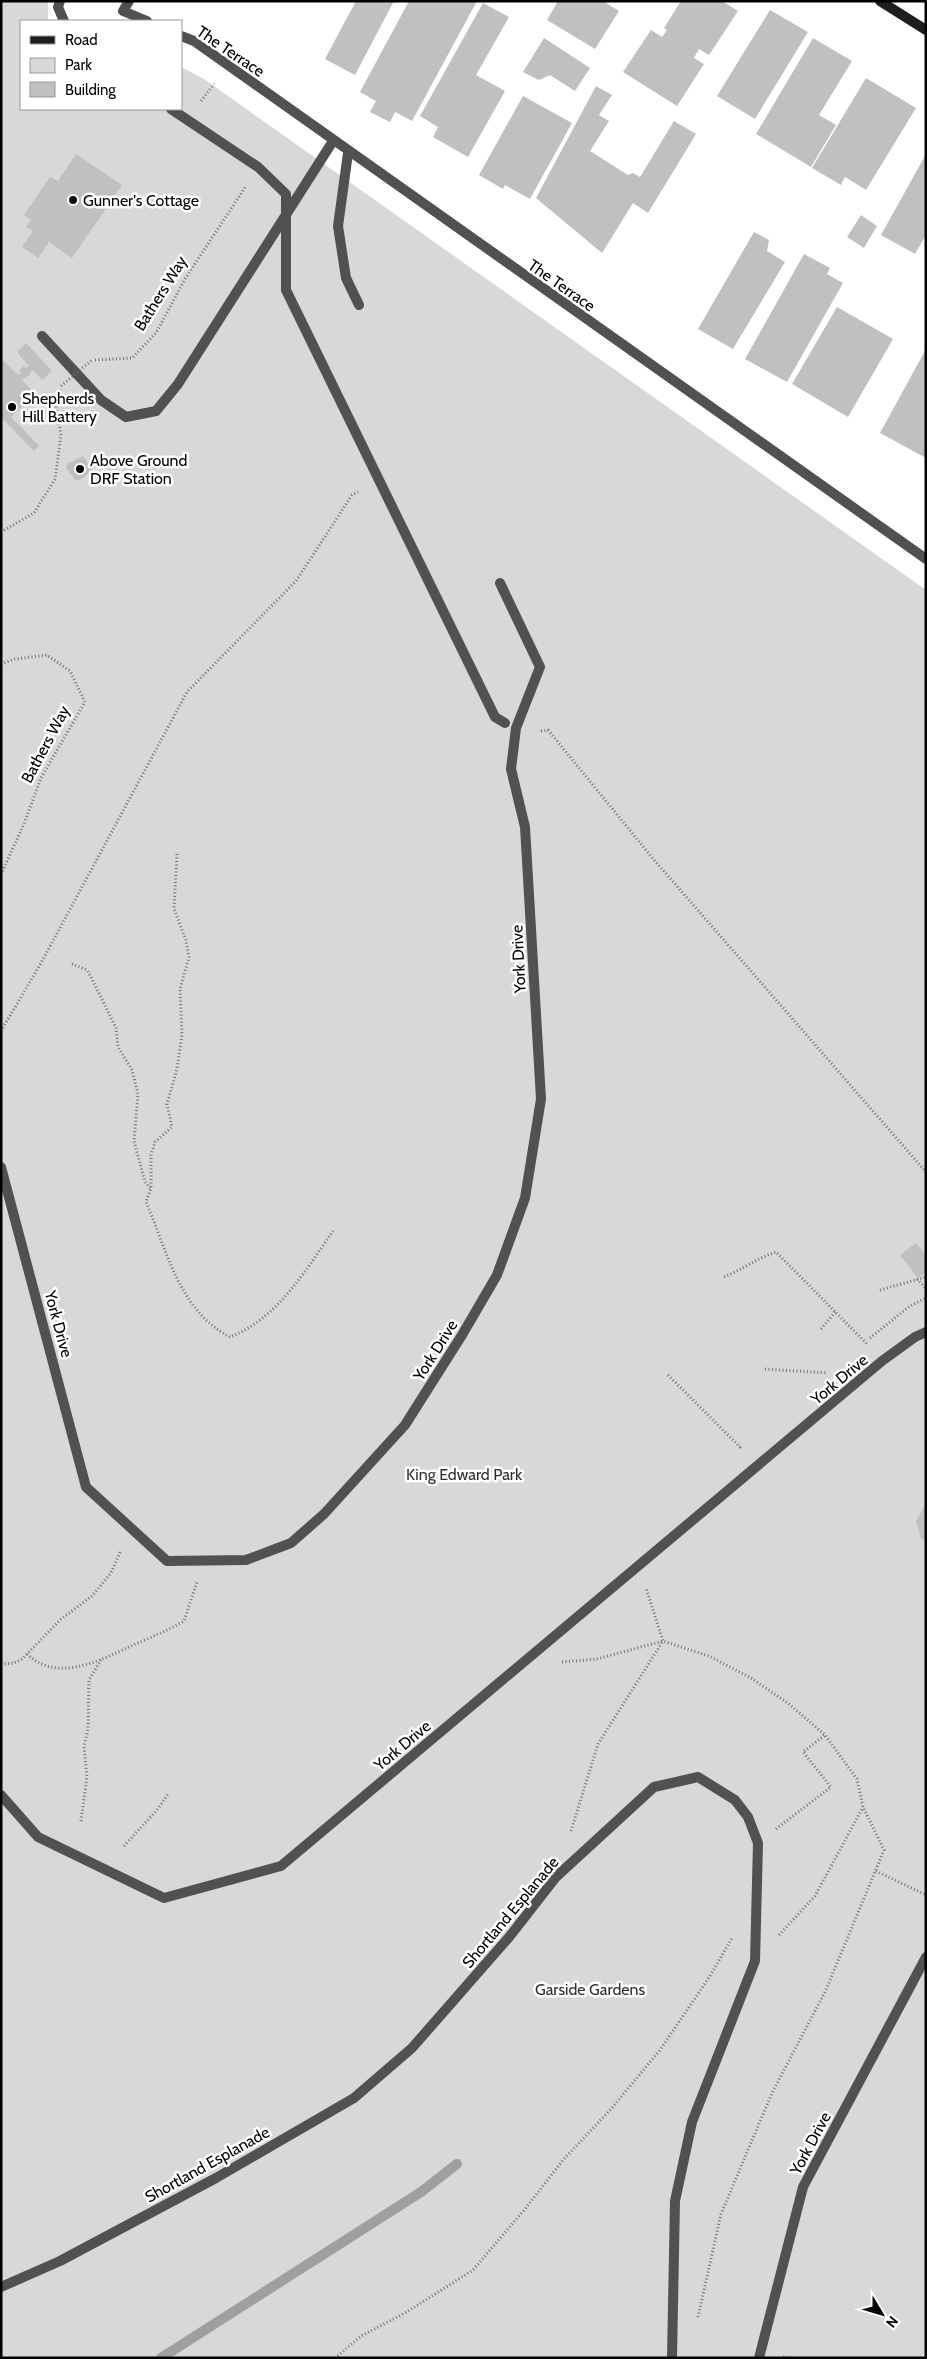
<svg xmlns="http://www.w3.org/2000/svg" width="927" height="2359" font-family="Cabin,sans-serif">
	<rect width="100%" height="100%" fill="#fff"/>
	<path fill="#d8d8d8" d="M1,1h47v20h-27v88h160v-42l23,12 722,511v1768h-925z"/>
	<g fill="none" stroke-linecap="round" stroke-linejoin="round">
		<path stroke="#9f9f9f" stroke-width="10" d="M161,2358l260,-166 36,-28"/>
	</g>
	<g fill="#c0c0c0">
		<path d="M356,1h38l-39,74 -30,-16z"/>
		<path d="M409,1h68l-65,120 -17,-9 -5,10 -20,-10 6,-11 -16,-9z"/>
		<path d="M558,1h49l-1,2 13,8 -24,38 -48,-29z"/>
		<path d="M681,1h41l16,10 -29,44 -10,-6 -5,9 10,6 -27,42 -54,-34 28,-42 11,7 5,-7 -3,-2z"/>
		<path d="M483,3l26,14 -33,58 29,16 -37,66 -35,-20 5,-10 -18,-11z"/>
		<path d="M770,10l38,22 -53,87 -38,-23z"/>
		<path d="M544,38l46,30 -15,23 -25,-16 -11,5 -16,-8z"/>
		<path d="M813,38l39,23 -33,54 17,10 -25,42 -55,-33z"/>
		<path d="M866,78l50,30 -50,82 -21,-13 -4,8 -29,-17z"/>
		<path d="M596,86l16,9 -13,20 10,6 -19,30 38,24 5,-2 7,4 34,-56 22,13 -48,79 -15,-10 -31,50 -66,-55z"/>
		<path d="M523,96l49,27 -42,76 -25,-14 -2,4 -24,-14z"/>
		<path d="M76,154l46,31 -50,73 -23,-16 -11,16 -16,-11 11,-16 -7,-4 5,-7 -7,-5 26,-38 8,4z"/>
		<path d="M926,154v81l-11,19 -34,-19z"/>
		<path d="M861,215l16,11 -13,22 -17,-11z"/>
		<path d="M754,232l15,8 -2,11 18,11 -52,87 -35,-20z"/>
		<path d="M804,254l26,14 -3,6 16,9 -56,99 -42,-23z"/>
		<path d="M837,307l56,32 -45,78 -56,-33z"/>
		<path d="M26,343l26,28 -10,9 -9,-10 -3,2 1,2 -9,6 13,14 -24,23 28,29 -5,5 -33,-34v-55l2,-2 15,15 3,-2 -2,-2 5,-5 1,2 4,-2 -12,-14z"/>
		<path d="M926,349v109l-46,-25z"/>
		<path d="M83,456l10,14 -13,10h-5l-9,-12 1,-4z"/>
		<path d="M916,1243l10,12v17l-8,6 -18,-23z"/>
		<path d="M926,1504v37l-5,-3 -5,-17z"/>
	</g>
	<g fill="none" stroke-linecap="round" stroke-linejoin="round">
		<g stroke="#737373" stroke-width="3" stroke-dasharray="1 2.5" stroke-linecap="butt">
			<path d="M201,101l13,-17"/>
			<path d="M95,360l37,-2 24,-25 29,-54 61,-93"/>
			<path d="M1,532l33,-19 21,-34 6,-44 -5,-31 5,-15"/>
			<path d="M1,664l14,-5 32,-4 23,16 15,31 -44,76 -17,46 -23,50"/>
			<path d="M541,731l7,-1 107,131 271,311"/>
			<path d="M177,854l-3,55 12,31 3,17 -9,32 2,46 -5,34 -10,35 5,23 -17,15 -4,13v33l-5,14c21,48 33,109 84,135 47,-18 76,-67 103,-106"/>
			<path d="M72,964l15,6 5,9 24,49 2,19 14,23 6,24 -4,47 11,41 6,6"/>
			<path d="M1,1031l39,-66 147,-273 109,-111 56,-86 6,-3"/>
			<path d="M724,1277c18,-7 33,-19 52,-25l91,92"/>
			<path d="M917,1279l9,9"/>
			<path d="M880,1290l46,-13"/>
			<path d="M821,1329l15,-18"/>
			<path d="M870,1338l40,-32 16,-8"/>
			<path d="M765,1369l63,4"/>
			<path d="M668,1375l72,72 2,-2"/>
			<path d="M27,1654c30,29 72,7 104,-8 18,-8 36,-15 53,-25l13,-39"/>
			<path d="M562,1662l35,-3 66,-18 46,15 42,22 38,26 36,31 32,44 6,28 21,43 -59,142 -53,101 -51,121 -23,103"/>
			<path d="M1,1664l13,-1 8,-4 38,-39 32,-24 19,-23 10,-23"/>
			<path d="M81,1821l6,-44 -3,-30 4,-18 1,-49 12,-20"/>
			<path d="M776,1829l55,-42 -28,-35 22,-17"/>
			<path d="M571,1831l27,-87 65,-103 -17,-53"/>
			<path d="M124,1846l33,-36 11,-16"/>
			<path d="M876,1871l50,24"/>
			<path d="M779,1935l36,-39 48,-89"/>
			<path d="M783,2357l14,1"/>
			<path d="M335,2358l26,-22 44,-23 68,-43 52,-61 38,-49 48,-51 49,-59 50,-74 22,-38"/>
		</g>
		<g stroke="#515151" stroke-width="10">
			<path d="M348,153l-10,73 8,52 13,27"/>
			<path d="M42,336l59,64 25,17 30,-6 22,-27 155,-243"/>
			<path d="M1,1167l85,320 81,74 79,-1 45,-17 33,-29 81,-89 57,-90 35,-60 28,-77 16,-99 -16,-272 -14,-58 5,-41 24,-61 -40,-84"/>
			<path d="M1,1795l37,42 126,61 117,-32 601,-505 33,-24 11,-5"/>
			<path d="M1,2287l59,-26 156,-83 138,-80 58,-50 98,-112 46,-59 98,-90 44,-10 37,23 13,17 10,26 -3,118 -63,161 -17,79 -3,157"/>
			<path d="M759,2358l44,-171 123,-230"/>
		</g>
		<g stroke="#515151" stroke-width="10">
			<path d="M60,1l-2,6 6,14"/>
			<path d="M171,109l87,58 28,27v96l209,427 10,6"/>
		</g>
		<g stroke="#515151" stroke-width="10">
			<path d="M129,1l-6,10 24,10"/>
			<path d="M181,36l13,5 732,518"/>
		</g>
		<path stroke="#1e1e1e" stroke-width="10" d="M880,1l46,29"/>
		<path stroke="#737373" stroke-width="3" stroke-dasharray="1 2.5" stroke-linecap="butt" d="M61,386l31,-26"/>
	</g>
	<g fill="#000" stroke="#fff" stroke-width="2">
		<circle cx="73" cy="200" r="5"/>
		<circle cx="12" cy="407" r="5"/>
		<circle cx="80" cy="469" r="5"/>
	</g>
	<g text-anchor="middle" stroke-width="5" stroke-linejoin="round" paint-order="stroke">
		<g font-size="16" fill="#000" stroke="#fff">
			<text transform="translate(231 51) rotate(34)" y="6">The Terrace</text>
			<text transform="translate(562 285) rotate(35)" y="6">The Terrace</text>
			<text transform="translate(160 293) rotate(-58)" y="6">Bathers Way</text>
			<text transform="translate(45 744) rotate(-62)" y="6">Bathers Way</text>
			<text transform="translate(518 959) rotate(-93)" y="6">York Drive</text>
			<text transform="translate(59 1324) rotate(75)" y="6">York Drive</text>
			<text transform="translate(435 1350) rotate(-58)" y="6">York Drive</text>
			<text transform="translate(839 1379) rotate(-40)" y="6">York Drive</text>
			<text transform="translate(402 1745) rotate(-40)" y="6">York Drive</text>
			<text transform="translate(510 1912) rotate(-50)" y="6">Shortland Esplanade</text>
			<text transform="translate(810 2143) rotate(-62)" y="6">York Drive</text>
			<text transform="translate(207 2164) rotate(-29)" y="6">Shortland Esplanade</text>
		</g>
		<g font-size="16" fill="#000" stroke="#fff" text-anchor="start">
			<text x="83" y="206">Gunner's Cottage</text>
			<text x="22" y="404">Shepherds<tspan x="22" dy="18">Hill Battery</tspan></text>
			<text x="90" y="466">Above Ground<tspan x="90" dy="18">DRF Station</tspan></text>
		</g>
		<g font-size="16" fill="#2f2f2f" stroke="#fff">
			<text x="464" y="1480">King Edward Park</text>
			<text x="590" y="1995">Garside Gardens</text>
		</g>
	</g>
	<rect width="927" height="2359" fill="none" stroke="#000000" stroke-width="5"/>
	<rect x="20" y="20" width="162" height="90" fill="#ffffff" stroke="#999999"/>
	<rect x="30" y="36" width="25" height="8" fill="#1e1e1e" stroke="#999999"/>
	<text x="65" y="45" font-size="15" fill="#000000">Road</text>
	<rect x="30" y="58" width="25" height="15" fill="#d8d8d8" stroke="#999999"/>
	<text x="65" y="70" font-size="15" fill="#000000">Park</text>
	<rect x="30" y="82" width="25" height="15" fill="#c0c0c0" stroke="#999999"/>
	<text x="65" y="95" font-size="15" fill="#000000">Building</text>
	<g transform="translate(882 2314) rotate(128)" stroke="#ffffff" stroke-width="4" paint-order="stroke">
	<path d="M0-4L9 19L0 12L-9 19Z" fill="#000000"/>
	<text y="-8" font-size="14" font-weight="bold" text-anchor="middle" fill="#000000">N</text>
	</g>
</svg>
